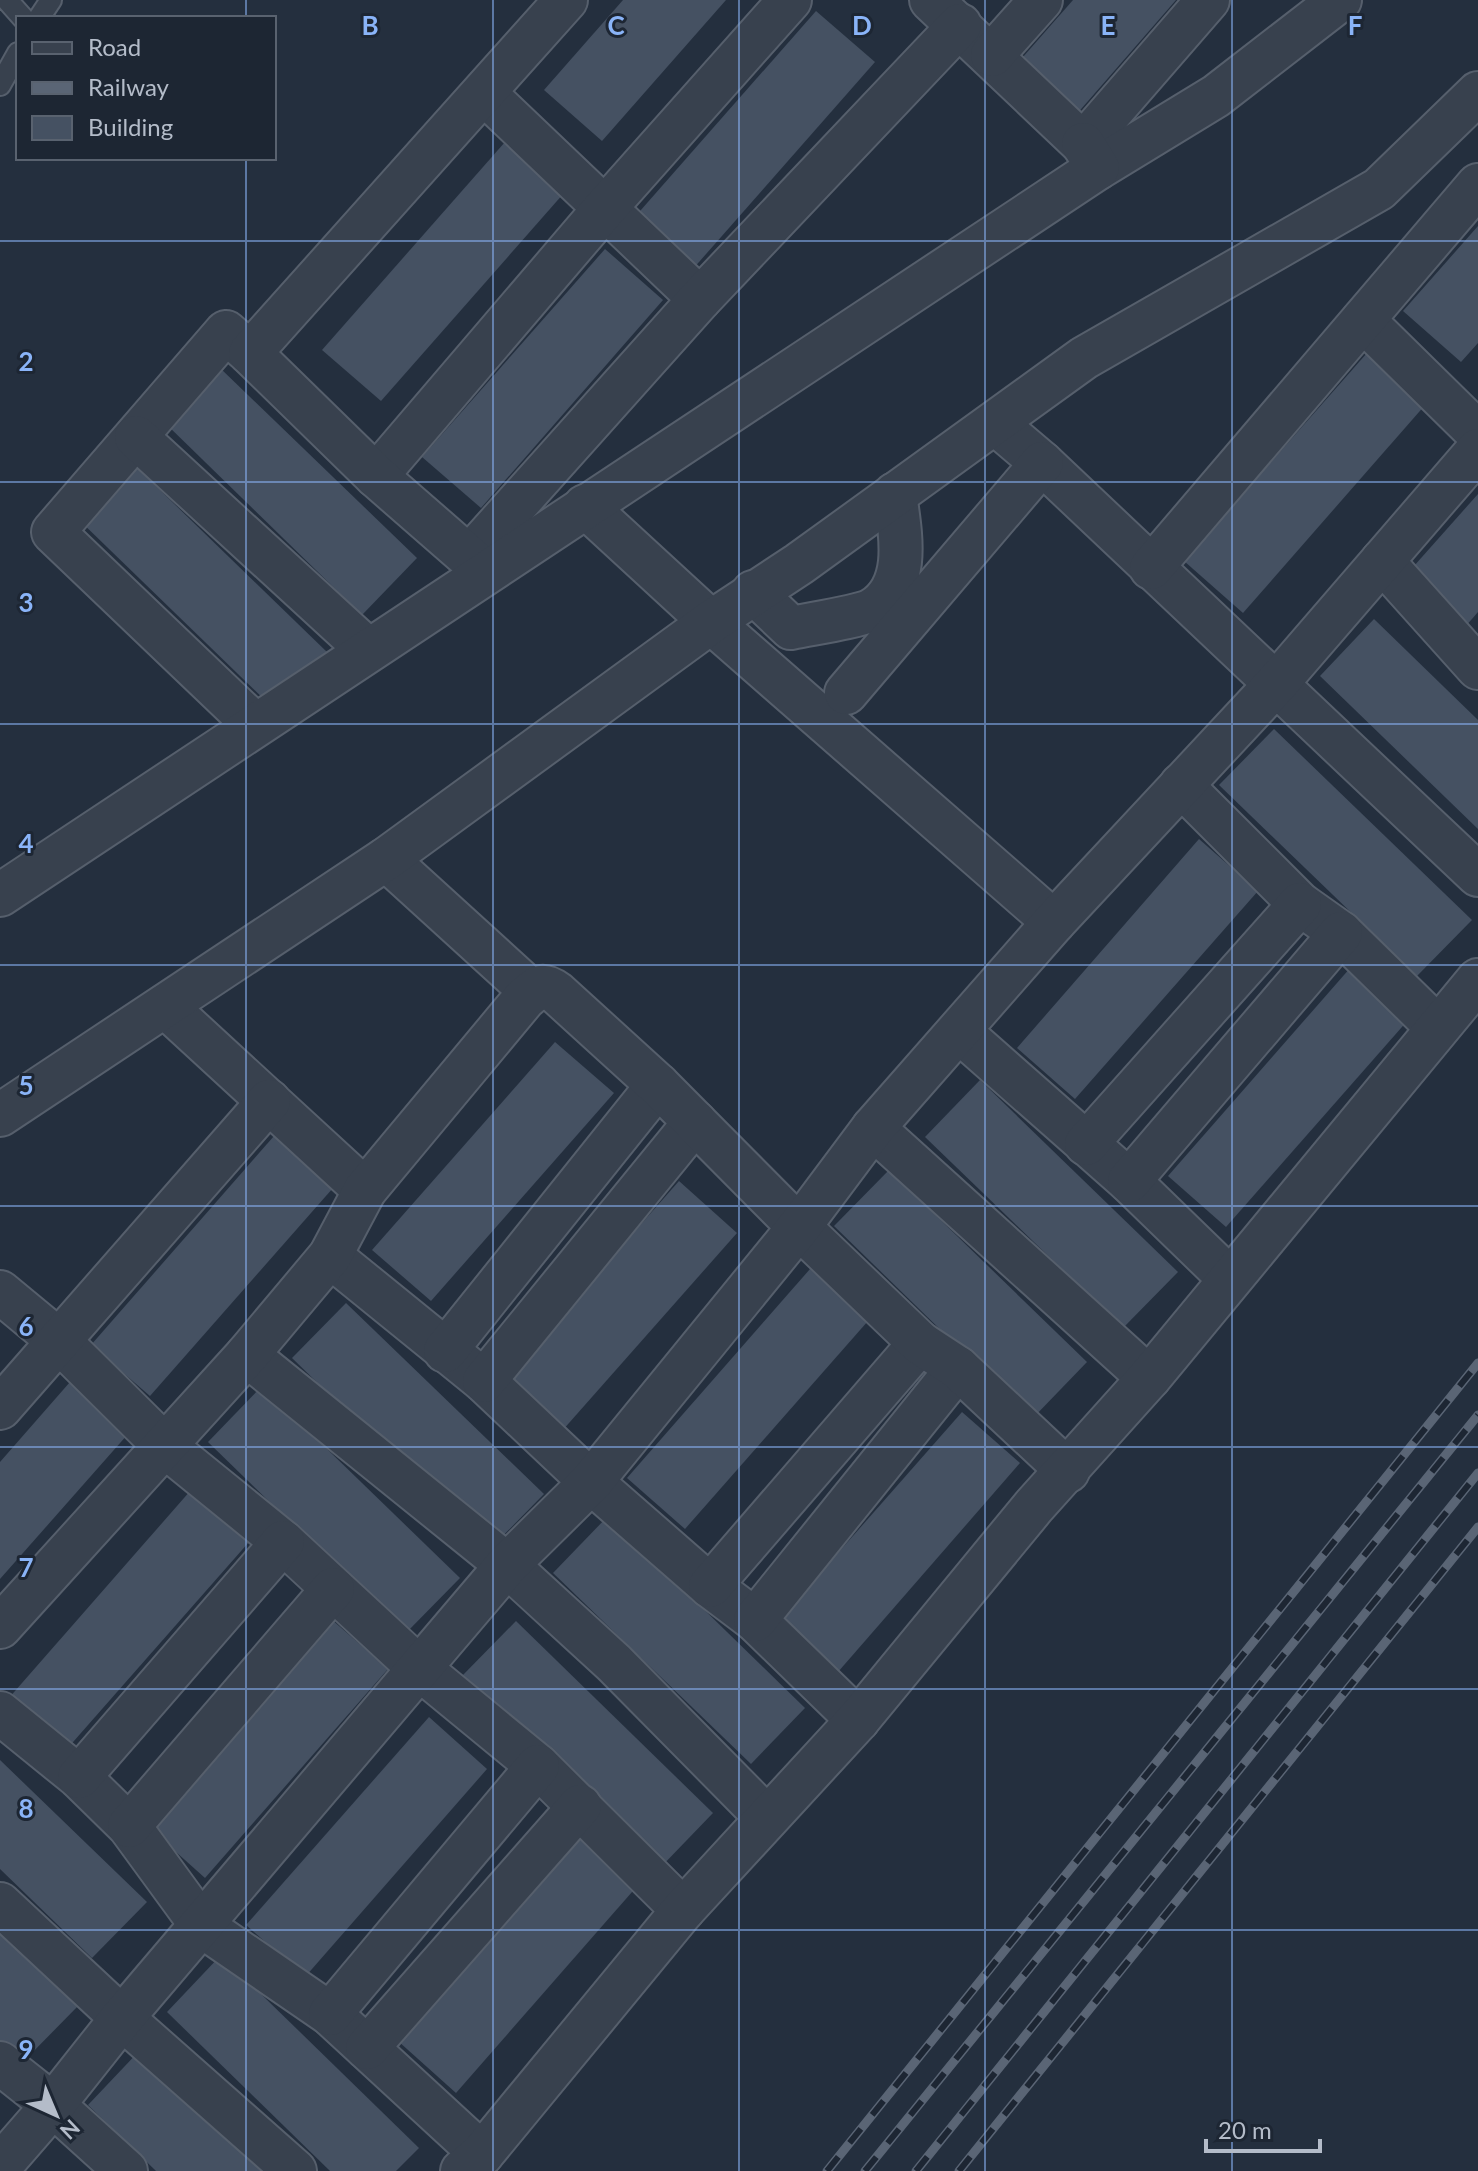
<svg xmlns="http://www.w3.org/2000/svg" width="1478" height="2171" font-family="Lato,sans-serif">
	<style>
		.building { fill: #455162 }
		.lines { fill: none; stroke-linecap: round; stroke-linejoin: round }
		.service-casing { stroke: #565f6c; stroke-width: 24 }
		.minor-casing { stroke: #565f6c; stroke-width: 46 }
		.service { stroke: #38414e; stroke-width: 20 }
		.minor { stroke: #38414e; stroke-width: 42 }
		.rail-casing { stroke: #5a6575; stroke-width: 9 }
		.rail { stroke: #1d2633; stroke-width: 6; stroke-dasharray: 18; stroke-linecap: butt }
		.grid { fill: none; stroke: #8ab4f8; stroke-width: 2; stroke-opacity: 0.55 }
		.grid-label { font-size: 26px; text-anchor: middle; font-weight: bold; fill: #8ab4f8; stroke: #1d2633; stroke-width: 6; stroke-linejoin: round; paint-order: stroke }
	</style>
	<rect width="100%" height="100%" fill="#242f3e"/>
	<g class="building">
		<path d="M623 0H726L602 141 544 90Z"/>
		<path d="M1073 0H1176L1075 116 1016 65Z"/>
		<path d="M816 11 875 62 692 270 633 219Z"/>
		<path d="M505 142 564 193 381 401 322 350Z"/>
		<path d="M1478 226V343L1461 362 1403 311Z"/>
		<path d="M605 249 663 300 481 508 422 457Z"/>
		<path d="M1367 353 1426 404 1243 613 1184 561Z"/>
		<path d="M219 367 417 558 362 615 164 422Z"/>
		<path d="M130 461 328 653 274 709 76 517Z"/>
		<path d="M1478 494V612L1465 627 1406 575Z"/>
		<path d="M1374 619 1478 720V829L1320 676Z"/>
		<path d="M1274 729 1472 920 1417 976 1219 785Z"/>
		<path d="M1199 839 1258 891 1075 1099 1017 1048Z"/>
		<path d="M1351 967 1409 1019 1226 1227 1168 1176Z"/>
		<path d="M555 1042 614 1093 431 1301 372 1250Z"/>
		<path d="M980 1080 1178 1272 1123 1328 925 1137Z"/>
		<path d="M274 1136 333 1188 150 1396 91 1345Z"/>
		<path d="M889 1170 1087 1362 1032 1419 834 1226Z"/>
		<path d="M679 1181 737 1233 554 1440 496 1389Z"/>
		<path d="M810 1269 868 1321 685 1529 627 1478Z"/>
		<path d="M346 1303 544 1494 489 1550 292 1358Z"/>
		<path d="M70 1382 128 1434 0 1579V1462Z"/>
		<path d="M262 1386 460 1578 405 1634 208 1442Z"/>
		<path d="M962 1412 1020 1463 838 1672 779 1620Z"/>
		<path d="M191 1490 249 1542 66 1750 8 1699Z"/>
		<path d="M608 1516 805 1708 751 1764 553 1573Z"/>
		<path d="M330 1618 388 1669 205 1878 147 1826Z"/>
		<path d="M516 1621 713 1813 659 1869 461 1677Z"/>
		<path d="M429 1717 487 1769 305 1977 246 1925Z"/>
		<path d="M0 1760 147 1902 92 1958 0 1869Z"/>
		<path d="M581 1833 639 1884 456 2093 398 2041Z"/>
		<path d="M0 1931 78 2006 23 2062 0 2040Z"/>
		<path d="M221 1955 419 2148 396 2171H330L167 2012Z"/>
		<path d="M142 2048 268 2171H156L88 2105Z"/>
	</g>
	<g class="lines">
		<g class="service-casing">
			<g id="service">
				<path d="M7 0 23 18"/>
				<path d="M39 18 51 0"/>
				<path d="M0 85 18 53"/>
			</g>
		</g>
		<g class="minor-casing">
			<g id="minor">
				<path d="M931 0 1083 144 1208 0"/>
				<path d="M992 55 1041 0"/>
				<path d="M485 94 700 299"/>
				<path d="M1098 168 1216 96 1340 0"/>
				<path d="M1363 320 1478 433"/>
				<path d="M250 353 226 332 53 532 255 725"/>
				<path d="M995 423 1042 463 1478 875"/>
				<path d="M136 437 368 650"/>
				<path d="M376 476 605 208 790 0"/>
				<path d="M585 506 711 622 1054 922"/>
				<path d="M470 556 700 299 960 25"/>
				<path d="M1382 561 1478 668"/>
				<path d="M1151 568 1478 185"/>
				<path d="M486 572 376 476 250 353 566 0"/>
				<path d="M753 592 791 628C809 624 858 617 872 610 912 587 900 531 895 494"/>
				<path d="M846 693 1042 463"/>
				<path d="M1181 785 1300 904 1341 933 1437 1027"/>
				<path d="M386 859 532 992"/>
				<path d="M0 895 1098 168 1083 144"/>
				<path d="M165 1006 365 1190"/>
				<path d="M960 1032 1129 1181 1229 1278"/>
				<path d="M0 1115 386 859 711 622 799 564 1084 358 1379 189 1478 93"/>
				<path d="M873 1128 1149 1378"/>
				<path d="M1086 1144 1300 904"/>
				<path d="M1129 1181 1341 933"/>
				<path d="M330 1256 484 1381 591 1482 710 1586 755 1620 858 1720"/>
				<path d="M0 1292 58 1340 166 1447 283 1542 420 1669 538 1766 683 1910"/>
				<path d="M445 1351 658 1085"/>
				<path d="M247 1355 507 1565 614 1663 767 1818"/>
				<path d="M484 1381 695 1122"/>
				<path d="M0 1408 269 1101"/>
				<path d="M710 1586 920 1343"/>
				<path d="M755 1620 958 1368"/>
				<path d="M0 1627 247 1355 330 1256 365 1190 524 999C537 988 541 981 557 993L658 1085 799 1227 920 1343 958 1368 1068 1471"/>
				<path d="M0 1713 79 1777 129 1826 202 1926 330 2014 482 2154"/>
				<path d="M79 1777 283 1542"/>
				<path d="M129 1826 333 1589"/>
				<path d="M0 1904 122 2018 295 2171"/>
				<path d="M330 2014 538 1766"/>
				<path d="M367 2048 580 1806"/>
				<path d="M0 2063 53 2105 126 2171"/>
				<path d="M0 2166 53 2105 122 2018 507 1565 591 1482 799 1227 873 1128 1054 922 1276 684 1478 450"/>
				<path d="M462 2171 482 2154 683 1910 858 1720 1034 1506 1149 1378 1478 980"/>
			</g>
		</g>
		<use href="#service" class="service"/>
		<use href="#minor" class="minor"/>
		<g class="rail-casing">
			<g id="rail">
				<path d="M827 2171 1478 1363"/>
				<path d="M865 2171 1478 1415"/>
				<path d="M916 2171 1478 1473"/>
				<path d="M959 2171 1478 1527"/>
			</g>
		</g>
		<use href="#rail" class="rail"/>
	</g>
	<path class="grid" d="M246 0V18M493 0V2171M739 0V2171M985 0V2171M1232 0V2171M246 158V2171M0 241H1478M0 482H1478M0 724H1478M0 965H1478M0 1206H1478M0 1447H1478M0 1689H1478M0 1930H1478"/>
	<g class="grid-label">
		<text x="370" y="35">B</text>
		<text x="616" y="35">C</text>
		<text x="862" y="35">D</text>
		<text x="1108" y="35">E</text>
		<text x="1355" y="35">F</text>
		<text x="26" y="371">2</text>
		<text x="26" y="612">3</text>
		<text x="26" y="853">4</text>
		<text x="26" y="1095">5</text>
		<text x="26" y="1336">6</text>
		<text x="26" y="1577">7</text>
		<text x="26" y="1818">8</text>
		<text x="26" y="2059">9</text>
	</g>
	<rect x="16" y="16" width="260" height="144" fill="#1d2633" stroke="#59626f" stroke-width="2"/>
	<rect x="32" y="42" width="40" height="12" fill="#38414e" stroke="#59626f" stroke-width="2"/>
	<text x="88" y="56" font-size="24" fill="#b4bcc9">Road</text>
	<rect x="32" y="82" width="40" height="12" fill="#5a6575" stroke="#59626f" stroke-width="2"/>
	<text x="88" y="96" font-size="24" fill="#b4bcc9">Railway</text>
	<rect x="32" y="116" width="40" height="24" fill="#455162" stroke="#59626f" stroke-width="2"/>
	<text x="88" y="136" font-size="24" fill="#b4bcc9">Building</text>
	<g transform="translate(56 2115) rotate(136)" stroke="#1d2633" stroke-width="6" paint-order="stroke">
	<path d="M0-6L14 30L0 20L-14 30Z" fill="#b4bcc9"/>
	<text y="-12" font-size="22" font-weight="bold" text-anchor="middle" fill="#b4bcc9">N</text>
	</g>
	<path d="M1206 2139v12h114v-12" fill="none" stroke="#b4bcc9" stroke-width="4"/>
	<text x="1218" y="2139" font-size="24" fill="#b4bcc9" stroke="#1d2633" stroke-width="6" paint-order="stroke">20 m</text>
</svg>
